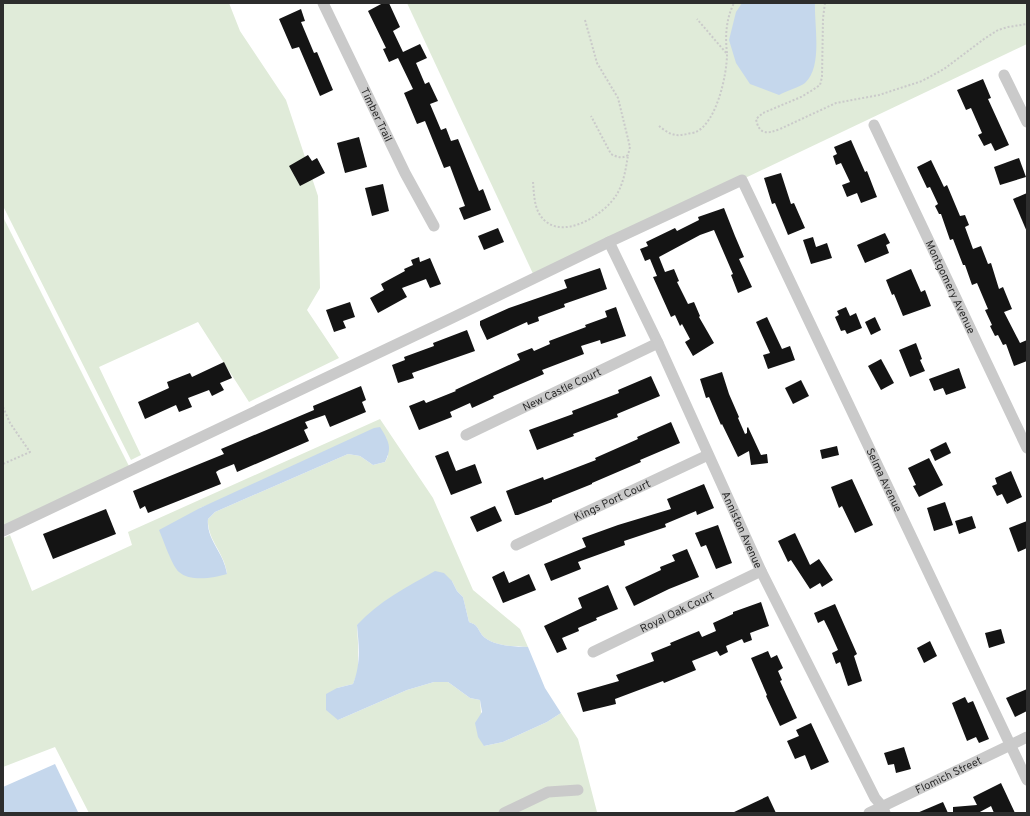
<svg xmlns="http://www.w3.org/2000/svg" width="1030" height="816" font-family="Overpass,sans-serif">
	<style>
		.green { fill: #e0ebd9; fill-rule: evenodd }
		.water { fill: #c5d7ec }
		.building { fill: #141414 }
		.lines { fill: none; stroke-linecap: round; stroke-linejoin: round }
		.path { stroke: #cacaca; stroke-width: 2; stroke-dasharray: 2 2; stroke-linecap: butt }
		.minor { stroke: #cacaca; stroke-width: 11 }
		.labels { text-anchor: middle; stroke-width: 4; stroke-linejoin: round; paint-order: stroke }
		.street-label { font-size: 11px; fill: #2d2d2d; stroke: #fff }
	</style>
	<rect width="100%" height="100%" fill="#fff"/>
	<g class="green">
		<path d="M3 3H229L240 31 286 100 318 196 320 288 307 310 339 358 249 402 198 322 99 367 141 455 131 460 3 206Z"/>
		<path d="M407 3H1027V44L535 278Z"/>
		<path d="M3 217 131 470 3 532Z"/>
		<path d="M380 419 433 498 473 590 520 629 528 647C514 647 492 646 482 635 477 628 478 625 469 622L463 597 457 591 452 581 357 625 358 643V671L353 684 337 688 338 720 407 690 434 682H448L470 698 480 700 484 746 503 742 547 722 561 713 578 739 597 812 89 813 55 747 3 767V538L10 535 32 591 132 545 128 532ZM386 437 388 456 385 462 373 465 360 456 348 454 215 512 208 519C207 540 225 553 227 574L179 572 200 508Z"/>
	</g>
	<g class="water">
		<path d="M742 3H815C814 24 823 67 805 83 800 87 786 91 779 95L750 84 736 63 729 40 736 12Z"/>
		<path d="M380 427C388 440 393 447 385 462L373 465 360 456 348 454 215 512 208 519C206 540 224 552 227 574 214 578 190 582 179 572 172 566 163 539 159 530L200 508 374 428Z"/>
		<path d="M435 571 444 573 452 581 457 591 463 597 469 622C478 625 477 628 482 635 492 646 514 647 528 647L545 688 561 713 547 722 503 742 484 746 478 737 475 723 482 712 480 700 470 698 448 682H434L407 690 338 720 326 710V694L337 688 353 684C361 664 359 646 357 625 379 601 407 587 435 571Z"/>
		<path d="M55 764 78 812 3 813V787Z"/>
	</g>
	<g class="building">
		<path d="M383 3H389L400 27 393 31 403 52 420 44 427 58 416 63 425 84 429 82 438 101 430 104 441 130 446 128 451 141 458 139 479 191 483 189 491 210 464 220 459 208 465 206 450 166 444 168 425 121 417 124 404 93 413 89 398 58 389 62 383 49 386 48 368 11Z"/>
		<path d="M301 9 305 21 301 22 314 53 317 52 333 90 320 96 299 47 292 49 279 19Z"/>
		<path d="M983 79 991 98 988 99 1009 145 995 151 991 143 984 146 978 135 982 133 971 108 966 110 957 90Z"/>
		<path d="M359 137 367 167 345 173 337 143Z"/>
		<path d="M851 140 865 172 867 171 877 197 861 203 857 193 847 197 842 185 850 182 841 163 836 165 833 156 837 154 834 147Z"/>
		<path d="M308 155 312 161 317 158 325 173 300 186 289 166Z"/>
		<path d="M1019 158 1026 177 1000 185 994 167Z"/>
		<path d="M931 160 944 187 947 185 960 216 965 215 969 225 965 227 973 249 981 246 988 264 991 263 999 289 1003 287 1012 309 1004 312 1020 343 1027 340V361L1014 366 1006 344 1003 345 998 335 995 336 990 326 992 325 985 310 988 309 977 283 972 285 965 265H963L953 239 950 240 941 214H939L935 206 938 204 930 187 927 188 917 167Z"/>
		<path d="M781 173 791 204 794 203 805 228 788 235 775 203 772 204 764 178Z"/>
		<path d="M383 184 389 211 372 216 365 188Z"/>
		<path d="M1027 193V232L1013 199Z"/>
		<path d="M724 208 735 236 744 257 739 259 752 287 738 293 731 275 733 274 714 230 700 235 659 257 665 272 674 269 679 281 677 282 688 304 694 302 700 316 699 317 714 343 693 356 685 342 690 339 682 324 680 326 675 315 671 317 653 277 657 276 650 259 645 261 640 249 648 246 646 242 675 228 677 231 699 220 698 217Z"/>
		<path d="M498 228 504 242 484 250 478 236Z"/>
		<path d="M885 233 890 243 886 245 889 253 865 263 857 245Z"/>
		<path d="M813 237 816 247 827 243 832 258 811 264 803 240Z"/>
		<path d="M419 257 420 262 430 258 441 284 430 288 426 279 402 288 407 297 378 313 370 298 384 290 381 284 405 271 404 269 413 265 411 260Z"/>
		<path d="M600 268 607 289 564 304 565 307 538 317 539 321 528 325 527 322 487 340 480 325V321L509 308 567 288 564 280Z"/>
		<path d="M911 269 921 292 925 290 931 306 903 316 894 294 892 295 886 280Z"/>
		<path d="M350 302 355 317 343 321 346 328 334 332 326 310Z"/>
		<path d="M616 307 626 336 601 344 600 340 581 346 584 354 542 370 544 374 493 396 494 398 472 408 470 403 450 412 452 417 419 430 409 406 424 400 426 403 456 391 455 390 520 360 517 354 532 348 534 351 550 344 549 341 586 327 585 325 607 317 605 311Z"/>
		<path d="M846 307 850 316 856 313 862 328 847 334 845 330 841 331 835 317 839 315 837 311Z"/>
		<path d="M767 317 782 349 790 346 795 360 768 369 763 355 770 353 756 322Z"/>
		<path d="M875 317 881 330 871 335 865 322Z"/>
		<path d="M467 330 475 351 412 373 414 378 398 383 392 365 405 360 404 357 434 346 433 343Z"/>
		<path d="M916 343 922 359 920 360 925 371 910 377 899 350Z"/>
		<path d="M881 359 894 383 881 390 868 366Z"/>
		<path d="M224 362 232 378 220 383 224 390 212 396 209 390 188 398 192 407 179 412 176 405 145 419 138 402 169 388 167 382 190 373 192 377Z"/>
		<path d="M959 368 966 388 946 395 943 388 934 391 929 379Z"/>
		<path d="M722 372 729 394 739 417 738 418 745 434 747 433V428L748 427 761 455 767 454 768 463 751 465 749 451 738 457 722 424 721 425 709 397 706 398 700 379Z"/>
		<path d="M651 376 660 396 617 414 618 417 573 434 574 436 537 450 529 430 573 414 572 411 619 393 618 390Z"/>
		<path d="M801 380 809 396 793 404 785 388Z"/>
		<path d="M361 386 366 400 362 402 366 412 330 427 325 415 305 422 308 428 304 430 309 441 237 472 234 464 219 470 216 472 221 484 148 513 145 506 140 509 133 491 224 454 221 449 314 410 313 406Z"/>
		<path d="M671 422 680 443 640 460 641 462 592 483V484L552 500V502L518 515H515L506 491 543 477 544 480 596 460 595 458 638 439 637 437Z"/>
		<path d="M946 442 951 453 935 461 930 450Z"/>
		<path d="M837 446 839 455 822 459 820 450Z"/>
		<path d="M448 451 456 471 475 464 482 483 451 495 435 456Z"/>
		<path d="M929 458 943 485 919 497 913 486 916 485 908 468Z"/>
		<path d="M1011 471 1022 497 1007 504 1002 494 997 496 992 486 997 484 995 478Z"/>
		<path d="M852 479 873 525 855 533 842 506 839 508 831 487Z"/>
		<path d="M704 484 714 508 697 515 696 511 665 524 666 527 624 541 625 545 578 562 581 569 551 581 544 564 586 547 582 538 618 525 671 509 667 499Z"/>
		<path d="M945 502 953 525 934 531 927 508Z"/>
		<path d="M495 506 502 521 477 532 470 517Z"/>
		<path d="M106 509 116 534 53 559 43 534Z"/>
		<path d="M972 516 976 528 959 534 955 521Z"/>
		<path d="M1027 521V548L1018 552 1009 528Z"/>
		<path d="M718 525 732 563 716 569 706 545 701 547 695 533Z"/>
		<path d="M795 533 810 565 819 559 833 580 822 587 820 583 810 589 791 560 788 562 778 541Z"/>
		<path d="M687 549 699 577 669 589 634 606 625 587 661 570 660 567 675 561 672 555Z"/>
		<path d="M504 571 509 583 529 574 536 590 503 603 492 577Z"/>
		<path d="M608 585 618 609 596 618 597 620 578 628 579 631 562 638 567 649 557 653 544 626 582 608 578 598Z"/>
		<path d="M761 602 769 626 750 633 752 640 744 643 742 639 726 646 728 652 720 656 717 651 692 661 696 670 664 683 663 681 615 699 616 704 583 712 577 693 619 681 616 675 654 661 651 653 671 645 670 643 699 631 702 637 716 631 713 623 733 614V612Z"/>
		<path d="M835 604 857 654 854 656 862 681 848 686 840 662 836 664 832 653 838 650 830 632 824 620 818 623 814 613Z"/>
		<path d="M1001 629 1005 643 989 648 985 633Z"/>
		<path d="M930 641 937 656 924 663 917 648Z"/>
		<path d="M768 651 771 658 777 655 783 668 778 671 782 680 780 681 797 718 780 726 766 696 767 695 751 658Z"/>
		<path d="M1027 689V711L1015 717 1006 698Z"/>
		<path d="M965 697 968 703 973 701 989 739 979 743 976 737 967 741 952 703Z"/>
		<path d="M811 723 829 762 811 770 805 755 795 759 787 741 799 736 796 730Z"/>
		<path d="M904 747 911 769 896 773 894 764 888 765 884 753Z"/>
		<path d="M1001 783 1015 813H994L991 806 978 813H953V807L977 805 973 797Z"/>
		<path d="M768 796 776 813H732Z"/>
		<path d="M943 802 948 813H917Z"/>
	</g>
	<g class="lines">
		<g class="path">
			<path d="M825 3 823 18 822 77 820 85 811 91 801 97 763 113 756 119C759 135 767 134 780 129L836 103 879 95 922 81 944 69 984 39 998 30 1008 27 1027 24"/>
			<path d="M585 20 597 63 618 98 630 147 628 155C622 159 617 157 611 154L591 116"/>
			<path d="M727 53C725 36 726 19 734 3"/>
			<path d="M659 126C663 129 668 133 672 134 677 136 682 135 687 134 690 133 694 133 696 132 717 122 727 74 727 54L697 19"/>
			<path d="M533 182C534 193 534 206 540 215 559 244 605 215 617 194 624 182 626 168 628 155"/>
			<path d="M3 363V407L10 423 30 452 3 464"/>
		</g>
		<g class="minor">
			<path id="s1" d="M323 3 405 173 434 226"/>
			<path d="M1004 75 1027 122"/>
			<path id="s2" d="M874 125 1027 448"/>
			<path id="s3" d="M609 242 658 343 761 571 875 798 882 806 885 813"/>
			<path id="s4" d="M466 435 658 343"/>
			<path id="s5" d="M3 531 452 318 609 242 742 180 1027 780"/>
			<path id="s6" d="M516 545 708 455"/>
			<path id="s7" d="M593 652 761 571"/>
			<path d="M504 813 548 792 578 790"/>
			<path id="s8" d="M869 813 1027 737"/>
		</g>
	</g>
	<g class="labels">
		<g class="street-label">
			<text dy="4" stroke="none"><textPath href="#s1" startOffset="124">Timber Trail</textPath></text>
			<text dy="4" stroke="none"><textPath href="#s2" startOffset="179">Montgomery Avenue</textPath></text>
			<text dy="4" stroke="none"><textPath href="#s4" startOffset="106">New Castle Court</textPath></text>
			<text dy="4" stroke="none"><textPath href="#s5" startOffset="1150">Selma Avenue</textPath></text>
			<text dy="4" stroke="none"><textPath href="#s6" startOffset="106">Kings Port Court</textPath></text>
			<text dy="4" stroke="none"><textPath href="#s3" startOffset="317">Anniston Avenue</textPath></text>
			<text dy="4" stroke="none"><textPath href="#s7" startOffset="93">Royal Oak Court</textPath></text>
			<text dy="4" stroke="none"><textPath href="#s8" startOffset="88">Flomich Street</textPath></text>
		</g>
	</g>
	<rect width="1030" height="816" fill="none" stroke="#2d2d2d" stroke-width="8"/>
</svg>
